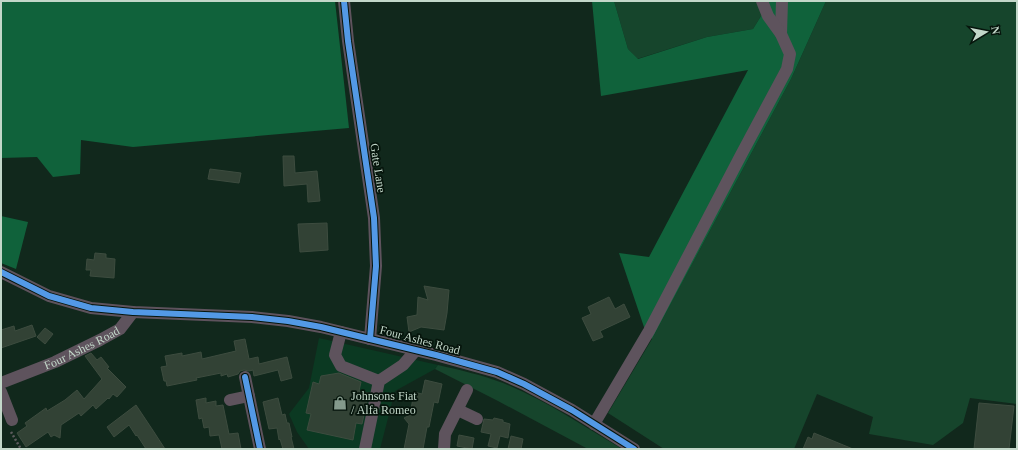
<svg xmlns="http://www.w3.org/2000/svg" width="1018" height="450" font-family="'Times New Roman',serif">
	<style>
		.built { fill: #0b3922 }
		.green { fill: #16452c }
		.forest { fill: #10623b }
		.building { fill: #324235; stroke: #3d4c3f }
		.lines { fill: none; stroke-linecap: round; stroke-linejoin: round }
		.path { stroke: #5d5b5e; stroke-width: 2.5; stroke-dasharray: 2 2; stroke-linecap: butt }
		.minor { stroke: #5e535d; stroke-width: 12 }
		.cycleway-casing { stroke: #06150c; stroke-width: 8 }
		.cycleway { stroke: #5399e6; stroke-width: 6 }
		.labels { text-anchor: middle; stroke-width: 3.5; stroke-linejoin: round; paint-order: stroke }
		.street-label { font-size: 12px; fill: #c2d7c9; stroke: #06150c }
		.poi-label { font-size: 12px; fill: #c2d7c9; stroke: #06150c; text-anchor: start }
	</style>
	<rect width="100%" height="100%" fill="#11281c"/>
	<path class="built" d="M319 338 438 365 435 369 395 391 380 449H309L297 432 289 414 309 388Z"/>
	<g class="green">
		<path d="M614 1H768L769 3 753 29 707 37 637 59 628 49Z"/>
		<path d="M826 1H1017V404L970 398 963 423 933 445 869 434 873 417 817 394 794 449H664L608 413 652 339 791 79Z"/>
		<path d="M438 365C460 370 482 375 503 383 545 400 583 426 622 449H588L498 401 435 369Z"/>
	</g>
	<g class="forest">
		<path d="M1 1H335L349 128 133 147 81 140 80 174 53 177 37 157 1 158Z"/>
		<path d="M592 1H614L628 49 638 59 707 37 753 29 769 3V1H826L791 79 652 339 644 327 619 253 649 257 748 70 601 96Z"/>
		<path d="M1 216 28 222 16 269 1 263Z"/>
	</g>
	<g class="building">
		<path d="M283 156H294L295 173 317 171 320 201 308 202 307 184 284 186Z"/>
		<path d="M210 169 241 173 239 183 208 179Z"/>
		<path d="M327 223 328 250 300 252 298 224Z"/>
		<path d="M95 253 106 254V258L115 259 114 278 90 276 91 270H86L87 259 94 260Z"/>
		<path d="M424 286 449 290 447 313 444 330 421 327 409 332 407 317 417 315 418 297 428 300Z"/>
		<path d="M609 297 615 309 624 304 630 317 600 331 603 337 593 341 582 318 591 314 588 307Z"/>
		<path d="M32 325 36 336 1 348V330L14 326 15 331Z"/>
		<path d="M45 328 53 334 45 344 37 337Z"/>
		<path d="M245 339 249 359 258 357 259 364 287 357 292 378 281 381 278 370 254 376 253 370 249 371 244 370 240 371 238 374 228 377 227 374 221 376V373L196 378 197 380 167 386 166 381H164L161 367 167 366 165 356 182 353V356L201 352 202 359 236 351 234 341Z"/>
		<path d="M91 353 97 360 101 357 109 367 107 368 126 387 117 397 113 394 109 399 108 398 96 409 93 405 81 416 79 413 61 425 60 438 54 435 51 437 48 432 26 447 17 433 27 426 25 423 46 408 47 411 65 400 77 390 84 399 102 379 85 356Z"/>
		<path d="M339 373 361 382 359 391 369 393 362 424 356 423 353 440 307 430 311 414 306 413 313 382 319 384 321 376Z"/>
		<path d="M425 380 442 384 438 403 434 402 429 427H427L423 449H404L409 424 404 418 410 415 414 392 422 394Z"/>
		<path d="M206 398V403L216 401V406L223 405 229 434 238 433 241 449H222L219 435 210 436 209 427 204 428 202 418 199 419 196 400Z"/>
		<path d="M278 398 282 415 285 414 287 423H289L292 437H291L294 449H283L280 439 279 440 277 428 269 429 263 402Z"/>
		<path d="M979 403 1014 406 1009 449H974Z"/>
		<path d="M136 405 154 432 165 449H146L137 435 136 436 129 425 114 437 107 427Z"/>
		<path d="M494 418 503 420V422L510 424 508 438 500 436 497 448 488 446 491 434 481 432 484 419 493 420Z"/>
		<path d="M814 433 853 449H803L808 437 812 439Z"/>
		<path d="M459 435 474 438 472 449 457 446Z"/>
		<path d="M511 436 523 439 521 449H508Z"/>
	</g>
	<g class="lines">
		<path class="path" d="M11 432 21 449"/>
		<g class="minor">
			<path d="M344 1 348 41 374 218 376 266 370 339"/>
			<path d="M781 34 782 1"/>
			<path d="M1 272 49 296 91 308 133 312 252 317 288 321 321 327 370 339 436 355 497 372 524 384 572 410 634 449"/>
			<path d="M341 332 335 355 341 366 379 381"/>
			<path d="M245 377 260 449"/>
			<path id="s1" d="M1 383 55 362 100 340 120 329 133 312"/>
			<path d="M1 392 12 420"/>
			<path d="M230 400 249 396"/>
			<path d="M458 410 477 419"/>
			<path d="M594 424 649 331 741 155 787 69 790 54 781 34 768 16 762 1"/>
			<path d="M365 449 379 381 403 365 416 350"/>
			<path d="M444 449 445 434 467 390"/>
		</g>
		<g class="cycleway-casing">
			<g id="cycleway">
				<path d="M344 1 348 41 374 218 376 266 370 339"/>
				<path d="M1 272 49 296 91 308 133 312 252 317 288 321 321 327 370 339 436 355 497 372 524 384 572 410 634 449"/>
				<path d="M245 377 260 449"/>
			</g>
		</g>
		<use href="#cycleway" class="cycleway"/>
	</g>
	<defs>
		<g id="shop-bare" transform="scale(1.08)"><path d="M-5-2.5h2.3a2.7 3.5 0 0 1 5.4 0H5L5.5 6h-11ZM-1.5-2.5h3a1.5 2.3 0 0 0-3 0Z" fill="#849a8c" stroke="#06150c" stroke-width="2.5" paint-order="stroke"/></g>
	</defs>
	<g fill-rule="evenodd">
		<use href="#shop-bare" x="340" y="403"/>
	</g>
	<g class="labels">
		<g class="street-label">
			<text transform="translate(378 168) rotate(81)" y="4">Gate Lane</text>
			<text transform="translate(420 340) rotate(15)" y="4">Four Ashes Road</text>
			<text dy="4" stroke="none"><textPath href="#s1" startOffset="88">Four Ashes Road</textPath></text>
		</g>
		<g class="poi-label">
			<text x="351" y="400">Johnsons Fiat<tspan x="351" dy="14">/ Alfa Romeo</tspan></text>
		</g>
	</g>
	<rect width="1018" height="450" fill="none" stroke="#c2d7c9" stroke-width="4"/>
	<g transform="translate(986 32) rotate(80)" stroke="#06150c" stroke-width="3" paint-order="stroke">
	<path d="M0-3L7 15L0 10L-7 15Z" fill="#c2d7c9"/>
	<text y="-6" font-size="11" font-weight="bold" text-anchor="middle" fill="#c2d7c9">N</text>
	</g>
</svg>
